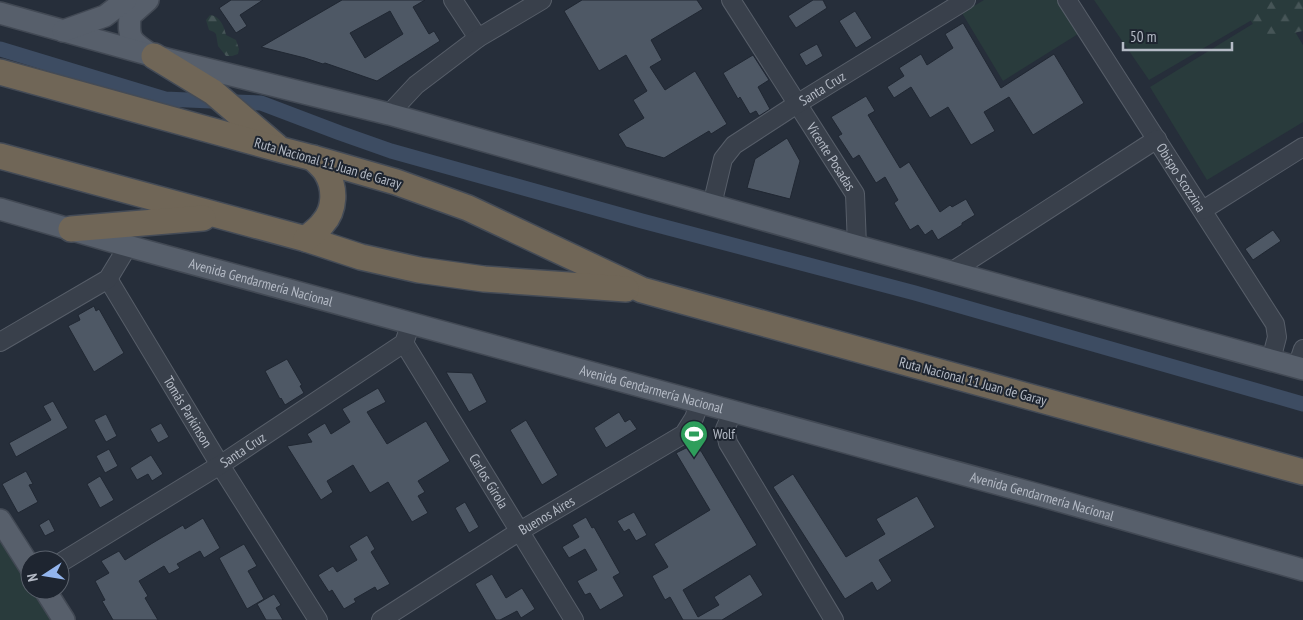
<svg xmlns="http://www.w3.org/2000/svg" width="1303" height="620" font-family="'PT Sans Narrow',sans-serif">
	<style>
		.green { fill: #293b3c }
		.forest { fill: url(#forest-firs) }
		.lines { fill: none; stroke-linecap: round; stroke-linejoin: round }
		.canal { stroke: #3d4c62; stroke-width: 15 }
		.building { fill: #4e5865; stroke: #202732; fill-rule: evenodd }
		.minor-casing { stroke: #575e69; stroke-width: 20 }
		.major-casing { stroke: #424954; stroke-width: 24 }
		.highway-casing { stroke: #444b56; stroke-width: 28 }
		.minor { stroke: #39404b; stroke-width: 18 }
		.major { stroke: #575f6b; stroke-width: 21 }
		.highway { stroke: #706657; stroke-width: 25 }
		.labels { text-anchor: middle; stroke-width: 4; stroke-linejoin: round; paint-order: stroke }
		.street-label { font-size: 14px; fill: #b5bbc6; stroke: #1e2530 }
		.poi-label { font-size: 14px; fill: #b5bbc6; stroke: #1e2530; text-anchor: start }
	</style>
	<defs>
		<pattern id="forest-firs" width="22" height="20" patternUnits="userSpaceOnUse" patternTransform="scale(1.25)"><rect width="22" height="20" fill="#293b3c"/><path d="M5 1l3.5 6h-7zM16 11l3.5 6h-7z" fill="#465557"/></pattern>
	</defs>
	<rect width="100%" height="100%" fill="#262e3a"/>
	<g class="green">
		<path d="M984 0H1057L1078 34 1003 81 962 13Z"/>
		<path d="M1094 0H1286L1149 80Z"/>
		<path d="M1280 7 1303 45V122L1207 180 1150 87Z"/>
		<path d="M0 533 30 583V590H34L53 620H0Z"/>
	</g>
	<g class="forest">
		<path d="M1273 0H1303V31C1296 32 1289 35 1282 36 1269 37 1253 30 1249 16Z"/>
		<path d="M210 15C220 16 224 26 226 35L236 40 239 49 238 54 232 56H226L218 46 216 34 214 32 209 30 206 20Z"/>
	</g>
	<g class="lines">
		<g class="canal">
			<path d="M0 49 165 99 211 101"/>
			<path d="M235 102 261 103 340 133 391 151 642 221 915 293 1303 404"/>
		</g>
	</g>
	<g class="building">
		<path d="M231 0H263L240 15 247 26 236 33 219 8Z"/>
		<path d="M342 0H425L413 7 429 34 434 31 440 41 377 81 325 63 323 64 305 58 261 47ZM390 11 403 34 365 58 350 33Z"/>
		<path d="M582 0H697L703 9 651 40 662 60 650 67 665 90 695 71 727 124 711 134 709 131 664 158 626 147 618 134 644 118 633 100 647 91 626 55 599 71 564 11Z"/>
		<path d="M813 0H823L827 8 796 28 788 16Z"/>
		<path d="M855 11 872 38 856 48 839 21Z"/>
		<path d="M963 23 1001 88 1054 54 1084 103 1033 135 1009 97 984 112 995 131 971 145 948 107 930 118 911 87 894 98 887 87 904 76 899 68 921 54 927 65 953 48 945 34Z"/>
		<path d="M817 44 823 56 806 66 799 54Z"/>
		<path d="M753 55 769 80 758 87 770 109 759 116 756 111 750 114 740 97 738 99 723 73Z"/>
		<path d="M866 96 875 111 868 115 900 168 909 162 940 212 950 205 952 207 966 199 975 215 962 223V225L938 240 932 230 925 235 918 225 910 230 894 203 898 200 885 177 876 183 859 155 853 159 838 136 842 134 831 117Z"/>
		<path d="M787 138 800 161 790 199 747 188 755 159Z"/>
		<path d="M1273 230 1281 241 1253 260 1245 249Z"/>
		<path d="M94 306 96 311 99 309 124 353 94 372 68 326 80 320 78 315Z"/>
		<path d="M287 359 302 385 300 386 304 393 285 405 281 398 280 399 265 371Z"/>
		<path d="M446 372 472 373 487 402 469 412Z"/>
		<path d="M378 388 386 402 367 412 387 444 426 421 450 461 418 481 425 492 418 496 428 513 412 522 388 482 370 493 353 465 327 481 333 492 321 500 287 446 312 442 307 434 325 423 331 434 350 422 342 409Z"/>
		<path d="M53 401 68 428 16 457 9 443 51 420 43 406Z"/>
		<path d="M619 412 625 422 630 419 637 429 606 448 594 428Z"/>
		<path d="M106 414 117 436 106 442 94 420Z"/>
		<path d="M526 420 558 475 542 485 510 430Z"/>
		<path d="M161 423 169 437 158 443 150 429Z"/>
		<path d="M688 447 701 451 757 545 683 590 698 617 719 605 714 597 750 574 763 595 722 620H683L670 597 665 600 652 576 668 567 654 544 710 510 676 453Z"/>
		<path d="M109 449 118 466 105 473 96 456Z"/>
		<path d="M151 455 163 474 152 481 148 474 137 480 130 468Z"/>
		<path d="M26 471 33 484 29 485 38 502 18 513 2 484Z"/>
		<path d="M793 474 846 557 885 534 876 519 917 496 935 527 879 560 892 581 877 591 872 582 845 599 773 487Z"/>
		<path d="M100 476 114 500 100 508 87 484Z"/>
		<path d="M465 502 479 527 469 533 455 508Z"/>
		<path d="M634 512 647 535 636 541 629 529 624 532 617 521Z"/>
		<path d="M586 517 592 528 594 527 620 573 613 577 624 596 600 610 590 593 585 595 577 581 597 570 585 549 569 558 562 547 579 537 572 525Z"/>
		<path d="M203 518 220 548 204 558 200 551 177 564 180 568 169 574 164 566 139 581 148 596 145 598 158 620H113L102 601 105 600 95 581 109 573 101 561 119 551 125 560 151 544 183 525 185 529Z"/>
		<path d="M49 519 55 531 45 536 39 525Z"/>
		<path d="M367 535 375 549 371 552 390 584 377 591 375 587 354 599 356 602 344 609 332 590 329 592 318 575 333 566 337 572 357 560 349 546Z"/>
		<path d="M244 544 257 566 248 571 264 599 247 609 219 558Z"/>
		<path d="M492 574 506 598 522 588 535 609 521 618 517 611 500 620H496L475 584Z"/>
		<path d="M274 594 281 605 276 608 283 620H266L257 604Z"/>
	</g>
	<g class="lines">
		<g class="minor-casing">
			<g id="minor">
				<path d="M453 0 478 38"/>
				<path id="s1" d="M731 0 855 194 857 246"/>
				<path id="s2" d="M1067 0 1275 324 1277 337 1271 360"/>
				<path d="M389 114 416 85 478 38 542 0"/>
				<path id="s3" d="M712 205 723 159 734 145 797 104 966 0"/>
				<path d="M1203 210 1303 147"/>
				<path d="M951 272 1157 139"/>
				<path id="s4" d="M108 279 220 465 318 620"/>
				<path d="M0 342 108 279 128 246"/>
				<path id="s5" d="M404 343 574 620"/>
				<path d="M1297 367 1303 349"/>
				<path d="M733 411 725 429 728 443 834 620"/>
				<path id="s6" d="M60 563 220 465 404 343 411 323"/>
				<path id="s7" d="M381 620 520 531 684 434 694 418 700 402"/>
			</g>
		</g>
		<g class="major-casing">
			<g id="major">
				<path d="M148 0 130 16C128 39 131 41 149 53"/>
				<path d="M0 13 154 56 389 114 857 246 1303 369"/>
				<path d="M63 31 105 16 126 0"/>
				<path id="s8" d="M0 209 128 246 1039 495 1303 570"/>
				<path d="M0 520 30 567"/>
				<path d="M45 590 64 620"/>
			</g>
		</g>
		<g class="highway-casing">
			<g id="highway">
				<path d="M154 56 213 92 276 146"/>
				<path d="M0 72 282 150 313 158 396 182 468 208 642 290 1303 472"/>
				<path d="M0 156 306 239 361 257 419 270 484 279 626 289"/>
				<path d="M71 229 203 218"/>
				<path d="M306 239C311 234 319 229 323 223 335 210 336 188 326 172 323 167 317 162 313 158"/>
			</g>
		</g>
		<use href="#minor" class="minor"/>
		<use href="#major" class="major"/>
		<use href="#highway" class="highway"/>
	</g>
	<defs>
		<g id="stadium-pin" transform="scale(1.4375)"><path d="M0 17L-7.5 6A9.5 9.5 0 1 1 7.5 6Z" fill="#2e9e5b" stroke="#1e2530"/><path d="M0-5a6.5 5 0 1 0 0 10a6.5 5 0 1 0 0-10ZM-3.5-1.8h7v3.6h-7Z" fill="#fff"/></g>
	</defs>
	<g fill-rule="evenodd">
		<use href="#stadium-pin" x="694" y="434"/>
	</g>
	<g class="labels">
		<g class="street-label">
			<text dy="5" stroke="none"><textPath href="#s3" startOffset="170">Santa Cruz</textPath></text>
			<text dy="5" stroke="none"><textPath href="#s1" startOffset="186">Vicente Posadas</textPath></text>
			<text transform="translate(328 163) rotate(16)" y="5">Ruta Nacional 11 Juan de Garay</text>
			<text dy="5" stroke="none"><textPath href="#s2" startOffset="211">Obispo Scozzina</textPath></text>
			<text dy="5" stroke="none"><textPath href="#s8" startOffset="271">Avenida Gendarmería Nacional</textPath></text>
			<text transform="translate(973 381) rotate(15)" y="5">Ruta Nacional 11 Juan de Garay</text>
			<text dy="5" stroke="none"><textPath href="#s8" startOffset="676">Avenida Gendarmería Nacional</textPath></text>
			<text dy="5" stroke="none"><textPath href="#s4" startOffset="155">Tomás Parkinson</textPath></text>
			<text dy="5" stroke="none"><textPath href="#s6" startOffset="215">Santa Cruz</textPath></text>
			<text dy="5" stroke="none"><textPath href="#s5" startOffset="162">Carlos Girola</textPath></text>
			<text dy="5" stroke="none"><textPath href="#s8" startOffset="1081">Avenida Gendarmería Nacional</textPath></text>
			<text dy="5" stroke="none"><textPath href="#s7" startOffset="196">Buenos Aires</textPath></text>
		</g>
		<g class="poi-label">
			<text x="713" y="439">Wolf</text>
		</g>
	</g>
	<g transform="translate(45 575) rotate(258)"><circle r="24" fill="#1e2530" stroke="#5a616c"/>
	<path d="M0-4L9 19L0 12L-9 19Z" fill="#93b5ed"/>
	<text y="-8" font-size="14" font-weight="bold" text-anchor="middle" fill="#b5bbc6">N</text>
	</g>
	<path d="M1123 42v8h109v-8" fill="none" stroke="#b5bbc6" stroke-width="2.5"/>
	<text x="1130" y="42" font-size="15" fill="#b5bbc6" stroke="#1e2530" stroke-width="4" paint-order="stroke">50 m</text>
</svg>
